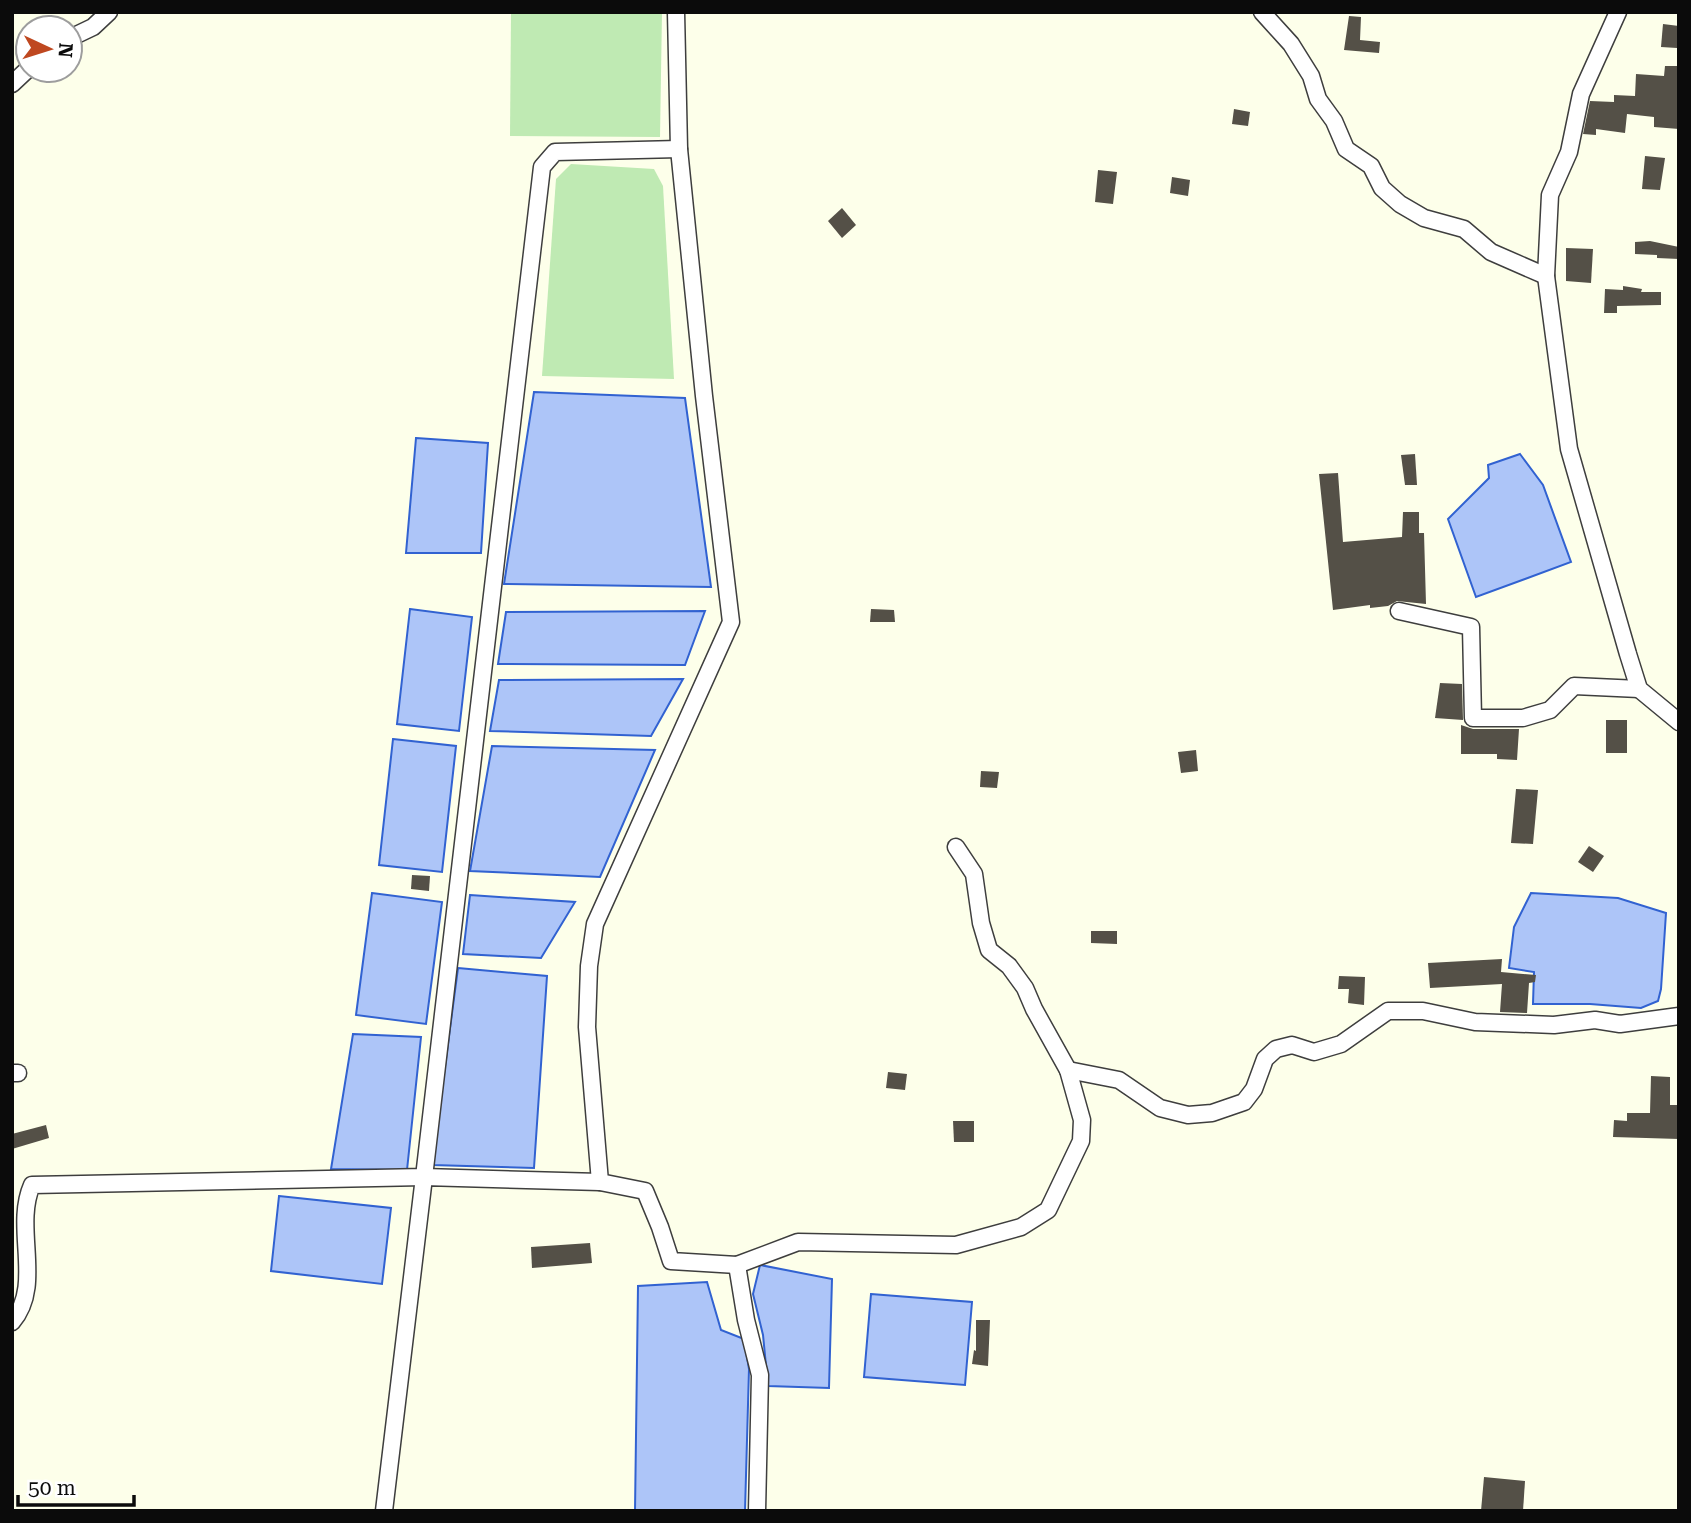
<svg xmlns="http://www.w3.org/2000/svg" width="1691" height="1523" font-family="'Roboto Serif',serif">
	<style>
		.green { fill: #bfeab3 }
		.water { fill: #adc5f8; stroke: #3162d1; stroke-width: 2 }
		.building { fill: #545047 }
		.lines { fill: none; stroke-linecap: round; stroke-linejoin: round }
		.minor-casing { stroke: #3e3e3e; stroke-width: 19 }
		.minor { stroke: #fff; stroke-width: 16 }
	</style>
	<rect width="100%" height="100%" fill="#fdffea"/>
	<g class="green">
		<path d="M511 12H662L660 137 510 136Z"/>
		<path d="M571 164 654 169 663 186 674 379 542 376 556 179Z"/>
	</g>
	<g class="water">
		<path d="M534 392 685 398 711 587 504 584Z"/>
		<path d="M416 438 488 443 481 553H406Z"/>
		<path d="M1520 454 1543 485 1571 562 1476 597 1448 519 1489 478 1488 465Z"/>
		<path d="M410 609 472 617 459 731 397 724Z"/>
		<path d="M705 611 685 665 498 664 506 612Z"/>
		<path d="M683 679 651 736 490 731 499 680Z"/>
		<path d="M393 739 456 746 442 872 379 865Z"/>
		<path d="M492 746 655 750 600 877 470 871Z"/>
		<path d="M372 893 442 902 426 1024 356 1015Z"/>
		<path d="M1531 893 1618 898 1666 913 1661 989 1658 1001 1641 1008 1590 1004H1533L1534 972 1509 968 1514 927Z"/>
		<path d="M470 895 575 902 541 958 463 954Z"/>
		<path d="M458 968 547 976 534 1168 432 1165Z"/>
		<path d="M353 1034 421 1037 407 1170 331 1169Z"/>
		<path d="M279 1196 391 1208 382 1284 271 1271Z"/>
		<path d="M760 1265 832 1279 829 1388 768 1386 763 1335 753 1294Z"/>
		<path d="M707 1282 721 1330 744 1339 749 1369 745 1511H635L638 1286Z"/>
		<path d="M871 1294 972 1302 965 1385 864 1377Z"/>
	</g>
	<g class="building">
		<path d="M1349 16 1361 17 1360 40 1380 42 1379 53 1344 50Z"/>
		<path d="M1663 24 1679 26 1677 48 1661 47Z"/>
		<path d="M1665 66H1679V129L1654 127V117L1627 114 1625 133 1596 129V135L1583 134 1590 101 1614 102V95L1635 96 1636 74 1664 76Z"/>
		<path d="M1234 109 1250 112 1248 126 1232 124Z"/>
		<path d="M1645 156 1665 158 1660 190 1642 189Z"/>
		<path d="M1098 170 1117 172 1113 204 1095 202Z"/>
		<path d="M1172 177 1190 180 1188 196 1170 193Z"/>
		<path d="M842 208 856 225 842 238 828 221Z"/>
		<path d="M1650 241 1679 247V259L1657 258V255L1635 254V242Z"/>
		<path d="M1566 248 1593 249 1591 283 1566 281Z"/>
		<path d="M1623 286 1642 289 1641 292H1661V305L1617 306V313H1604L1605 289 1623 290Z"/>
		<path d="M1415 454 1417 485H1405L1401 455Z"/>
		<path d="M1338 473 1343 542 1402 537 1403 512H1419V533H1424L1426 604 1397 601 1388 606 1370 608V605L1333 610 1319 474Z"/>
		<path d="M871 609 894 610 895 622H870Z"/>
		<path d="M1440 683 1462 684 1463 720 1435 718Z"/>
		<rect x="1606" y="720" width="21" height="33"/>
		<path d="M1461 725 1473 729H1519L1517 760 1497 759V754H1461Z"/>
		<path d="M1196 750 1198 771 1181 773 1178 752Z"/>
		<path d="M981 771 999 772 997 788 980 787Z"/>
		<path d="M1516 789 1538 790 1533 844 1511 843Z"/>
		<path d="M1589 846 1604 856 1593 872 1578 862Z"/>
		<path d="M412 875 430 876 429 891 411 889Z"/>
		<path d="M1091 931H1117V944L1091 943Z"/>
		<path d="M1502 959 1501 972 1536 975 1535 982 1529 983 1527 1013 1500 1012 1502 984 1430 988 1428 963Z"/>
		<path d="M1339 976 1365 977 1364 1005 1348 1003 1349 989H1338Z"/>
		<path d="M888 1072 907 1074 905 1090 886 1088Z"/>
		<path d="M1651 1076 1670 1077V1105H1679V1139L1613 1137 1614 1120 1627 1121V1113H1650Z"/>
		<path d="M953 1121H974V1142H954Z"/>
		<path d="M46 1125 49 1138 12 1149V1134Z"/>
		<path d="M590 1243 592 1263 532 1268 531 1247Z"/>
		<path d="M976 1320H990L988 1366 972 1364 974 1350 976 1351Z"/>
		<path d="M1484 1477 1525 1481 1523 1511H1481Z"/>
	</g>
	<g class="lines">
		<g class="minor-casing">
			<g id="minor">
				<path d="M676 12 679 149 704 396 731 622 595 924 589 966 587 1027 600 1182 645 1191 660 1227 671 1261 737 1265"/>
				<path d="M1262 12 1291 44 1311 76 1318 99 1334 121 1346 149 1371 166 1382 188 1400 204 1424 218 1464 229 1491 252 1546 276"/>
				<path d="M1618 12 1581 94 1569 152 1550 195 1546 276 1569 449 1628 654 1639 689 1679 722"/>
				<path d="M70 38 93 27 109 12"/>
				<path d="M12 84 28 69"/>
				<path d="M1399 611 1471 627 1473 718H1523L1550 710 1574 686 1639 689"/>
				<path d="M956 847 974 874 981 923 989 950 1009 966 1025 988 1034 1009 1068 1070"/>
				<path d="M12 1073H18"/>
				<path d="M12 1322C44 1285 13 1228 32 1185L424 1177 542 167 555 152 679 149"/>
				<path d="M384 1511 424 1177 600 1182"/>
				<path d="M757 1511 760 1375 746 1320 737 1265 798 1242 956 1245 1021 1227 1048 1210 1081 1141 1082 1120 1068 1070 1119 1080 1160 1108 1188 1115 1212 1113 1244 1102 1254 1089 1265 1059 1276 1049 1292 1045 1314 1052 1341 1044 1388 1011H1423L1475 1022 1554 1025 1595 1020 1620 1024 1679 1016"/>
			</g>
		</g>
		<use href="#minor" class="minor"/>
	</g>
	<rect width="1691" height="1523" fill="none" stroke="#0b0b0b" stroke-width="28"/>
	<g transform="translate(49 49) rotate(94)"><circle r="33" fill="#ffffff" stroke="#9d9d9d" stroke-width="2"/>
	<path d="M0-5L12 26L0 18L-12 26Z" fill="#bf4820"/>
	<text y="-10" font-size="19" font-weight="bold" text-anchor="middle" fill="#0b0b0b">N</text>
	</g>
	<path d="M18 1495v10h116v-10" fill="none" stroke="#0b0b0b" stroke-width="3.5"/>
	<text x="28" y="1495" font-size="21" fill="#0b0b0b" stroke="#ffffff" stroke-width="5" paint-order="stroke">50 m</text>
</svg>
